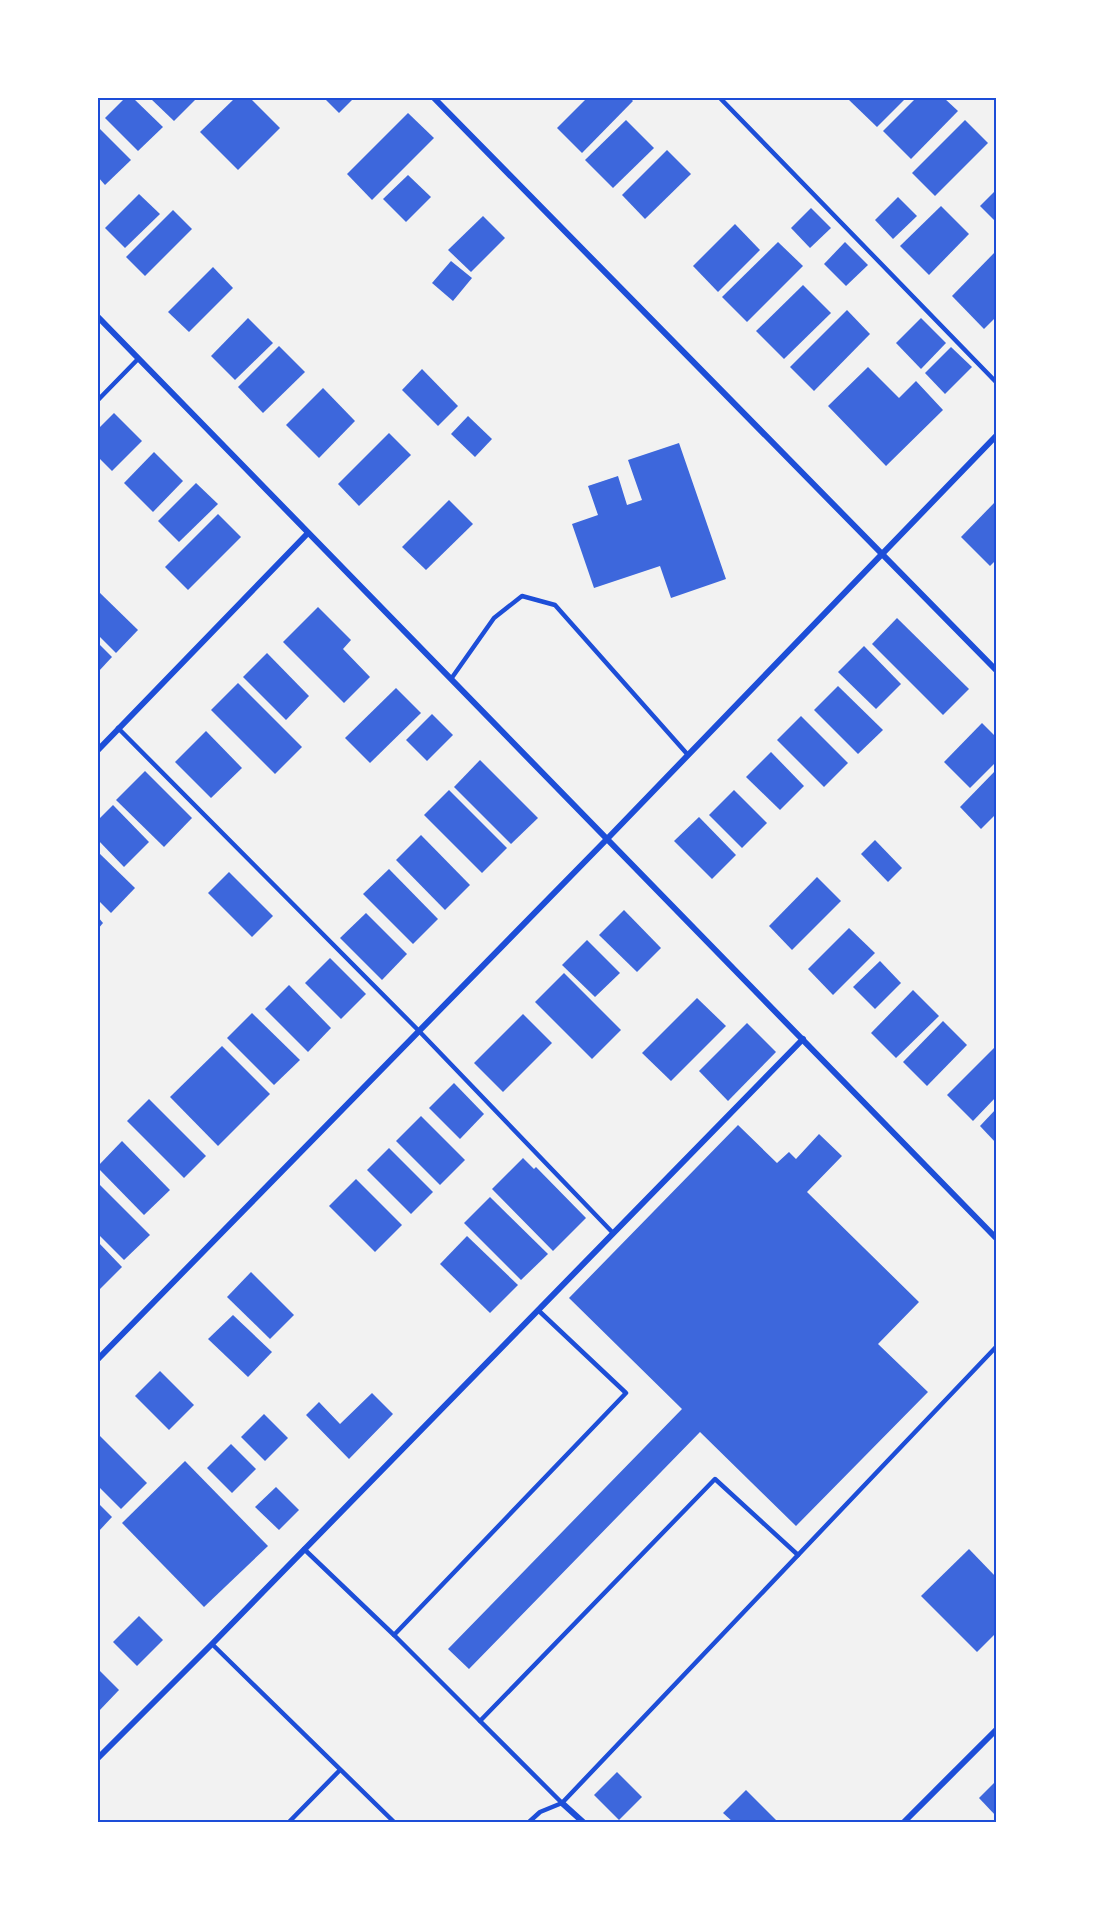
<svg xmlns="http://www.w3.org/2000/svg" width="1094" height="1920" font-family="Arial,sans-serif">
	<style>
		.building { fill: #3d67dc }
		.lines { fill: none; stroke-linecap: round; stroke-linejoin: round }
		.service { stroke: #1d4ed8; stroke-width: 4.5 }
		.minor { stroke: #1d4ed8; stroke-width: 6 }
		.neatline { fill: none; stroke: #1d4ed8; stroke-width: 2 }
	</style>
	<rect width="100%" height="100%" fill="#f2f2f2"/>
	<g class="building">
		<path d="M125 98H133L163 127 138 151 105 118Z"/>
		<path d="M150 98H197L174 121Z"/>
		<path d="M235 98H250L280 128 238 170 200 132Z"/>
		<path d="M324 98H354L339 113Z"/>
		<path d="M587 98H630L633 101 582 153 557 128Z"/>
		<path d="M852 98H906L877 127 849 100Z"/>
		<path d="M916 98H944L958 111 911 159 883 131Z"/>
		<path d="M408 113 434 138 372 200 347 174Z"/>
		<path d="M626 120 654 148 613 188 585 160Z"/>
		<path d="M965 120 988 143 935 196 912 173Z"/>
		<path d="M98 127 131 160 105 185 98 177Z"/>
		<path d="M667 150 691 174 645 219 622 195Z"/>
		<path d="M408 175 431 197 406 222 383 199Z"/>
		<path d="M996 190V222L980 206Z"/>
		<path d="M139 194 160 214 125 248 105 228Z"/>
		<path d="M898 197 917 216 893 239 875 220Z"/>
		<path d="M941 206 969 234 929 275 900 246Z"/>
		<path d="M811 208 831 228 810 248 791 228Z"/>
		<path d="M173 210 192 229 145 276 126 257Z"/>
		<path d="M483 216 505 238 471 272 448 250Z"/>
		<path d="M735 224 760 250 718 292 693 266Z"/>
		<path d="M778 242 803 266 747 322 722 297Z"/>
		<path d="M845 242 868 265 846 286 824 264Z"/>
		<path d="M996 251V317L984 329 952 296Z"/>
		<path d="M451 261 472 278 453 301 432 283Z"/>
		<path d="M213 267 233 288 189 332 168 312Z"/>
		<path d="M803 285 831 313 784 359 756 331Z"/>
		<path d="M847 310 870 334 814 391 790 367Z"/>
		<path d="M248 318 273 343 235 380 211 356Z"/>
		<path d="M921 318 946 343 921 369 896 343Z"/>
		<path d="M279 346 305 372 263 413 238 387Z"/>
		<path d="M951 347 972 367 945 394 925 373Z"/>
		<path d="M868 367 899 398 916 381 943 410 886 466 828 406Z"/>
		<path d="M422 369 458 406 438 426 402 390Z"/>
		<path d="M323 388 355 421 319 458 286 425Z"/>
		<path d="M114 413 142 441 112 471 98 457V429Z"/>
		<path d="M468 416 492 439 475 457 451 434Z"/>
		<path d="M389 433 411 455 359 506 338 484Z"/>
		<path d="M679 443 726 579 671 598 660 566 594 588 572 524 598 515 588 486 618 476 627 505 642 500 628 460Z"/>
		<path d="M154 452 183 481 153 512 124 483Z"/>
		<path d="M196 483 218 504 179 542 158 521Z"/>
		<path d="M449 500 473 524 426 570 402 547Z"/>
		<path d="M996 501V560L990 566 961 537Z"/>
		<path d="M218 514 241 537 188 590 165 567Z"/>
		<path d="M98 591 138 630 116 653 98 635Z"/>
		<path d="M318 607 351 640 343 649 370 677 344 703 283 642Z"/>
		<path d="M897 618 969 689 943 715 872 644Z"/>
		<path d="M98 643 112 657 98 672Z"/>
		<path d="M864 646 901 684 876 709 838 672Z"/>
		<path d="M267 653 309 696 286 720 243 677Z"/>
		<path d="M238 683 302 747 275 774 211 710Z"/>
		<path d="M838 686 883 730 858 754 814 710Z"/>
		<path d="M396 688 421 713 370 763 345 738Z"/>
		<path d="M432 714 453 735 427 761 406 740Z"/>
		<path d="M801 716 848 763 824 787 777 740Z"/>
		<path d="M982 723 996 737V762L970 788 944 762Z"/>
		<path d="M206 731 242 768 211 798 175 762Z"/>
		<path d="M771 752 804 786 780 810 746 777Z"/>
		<path d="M480 760 538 818 511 844 454 787Z"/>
		<path d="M996 770V814L981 829 960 807Z"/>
		<path d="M145 771 192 818 164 847 116 800Z"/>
		<path d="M449 790 507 848 482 873 424 815Z"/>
		<path d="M734 790 767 823 742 848 709 815Z"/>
		<path d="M113 805 149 842 124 867 98 840V820Z"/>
		<path d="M699 817 736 855 712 879 674 841Z"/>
		<path d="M421 835 470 885 445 910 396 860Z"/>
		<path d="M875 840 902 868 888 882 861 854Z"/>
		<path d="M98 852 135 888 111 913 98 900Z"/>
		<path d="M389 869 438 919 413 944 363 894Z"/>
		<path d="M229 872 273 916 252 937 208 893Z"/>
		<path d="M817 877 841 901 792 950 769 926Z"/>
		<path d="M624 910 661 948 637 972 599 935Z"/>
		<path d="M366 913 407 954 382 980 340 938Z"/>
		<path d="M98 917 103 923 98 929Z"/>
		<path d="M849 928 875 953 833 995 808 969Z"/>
		<path d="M587 940 620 973 595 997 562 965Z"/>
		<path d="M330 958 366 994 341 1019 305 983Z"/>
		<path d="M880 961 901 983 875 1009 853 987Z"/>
		<path d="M564 973 621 1030 592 1059 535 1002Z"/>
		<path d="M289 985 331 1028 308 1052 265 1009Z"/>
		<path d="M913 990 939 1016 896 1058 871 1033Z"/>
		<path d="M697 998 726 1026 671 1081 642 1053Z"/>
		<path d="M252 1013 300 1060 274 1085 227 1038Z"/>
		<path d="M523 1014 552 1043 503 1092 474 1063Z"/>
		<path d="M943 1021 967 1045 927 1086 903 1062Z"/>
		<path d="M747 1023 776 1052 728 1101 699 1071Z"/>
		<path d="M222 1046 270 1094 218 1146 170 1097Z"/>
		<path d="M996 1046V1097L973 1121 947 1095Z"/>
		<path d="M454 1083 484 1114 460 1139 429 1108Z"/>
		<path d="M149 1099 206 1156 184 1178 127 1121Z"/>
		<path d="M996 1109V1143L980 1126Z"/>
		<path d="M421 1116 465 1160 440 1185 396 1141Z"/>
		<path d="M738 1125 777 1163 789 1152 796 1159 819 1134 842 1156 807 1192 919 1302 878 1344 928 1392 796 1526 700 1432 469 1669 448 1649 682 1409 569 1298Z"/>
		<path d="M122 1141 170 1190 144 1215 98 1168V1166Z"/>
		<path d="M389 1148 433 1192 411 1214 367 1170Z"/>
		<path d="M523 1158 534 1169 536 1167 586 1218 553 1251 492 1189Z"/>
		<path d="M356 1179 402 1225 375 1252 329 1206Z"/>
		<path d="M100 1185 150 1235 124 1260 98 1234V1187Z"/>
		<path d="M490 1197 548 1254 521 1280 464 1223Z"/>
		<path d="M467 1236 518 1285 490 1313 440 1264Z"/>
		<path d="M98 1242 122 1267 99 1290 98 1288Z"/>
		<path d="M251 1272 294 1315 270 1339 227 1297Z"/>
		<path d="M233 1315 272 1352 248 1377 208 1339Z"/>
		<path d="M160 1371 194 1405 169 1430 135 1396Z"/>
		<path d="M372 1393 393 1414 349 1459 306 1415 319 1402 340 1424Z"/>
		<path d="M264 1414 288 1438 265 1461 241 1437Z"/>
		<path d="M99 1435 147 1483 121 1509 98 1486Z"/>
		<path d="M231 1444 256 1469 232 1493 207 1468Z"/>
		<path d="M185 1461 268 1546 204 1607 122 1523Z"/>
		<path d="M276 1487 299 1510 279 1530 255 1507Z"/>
		<path d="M98 1503 112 1517 98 1532Z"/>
		<path d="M969 1549 996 1577V1633L977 1652 921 1596Z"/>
		<path d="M139 1616 163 1640 137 1666 113 1642Z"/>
		<path d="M98 1669 119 1690 98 1712Z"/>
		<path d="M617 1772 642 1797 619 1820 594 1795Z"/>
		<path d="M996 1781V1816L979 1798Z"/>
		<path d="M746 1790 778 1822H733L723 1813Z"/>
	</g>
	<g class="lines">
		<g class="service">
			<path d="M720 98 996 382"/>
			<path d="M98 400 138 359"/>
			<path d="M451 679 494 618 522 596 555 605 688 755"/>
			<path d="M118 728 419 1031 613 1233"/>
			<path d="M304 1549 394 1635 626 1393 538 1310"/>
			<path d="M394 1635 480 1721"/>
			<path d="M212 1644 394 1822"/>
			<path d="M562 1803 480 1721 715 1479 798 1555"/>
			<path d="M289 1822 340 1770"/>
			<path d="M529 1822 540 1812 562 1803 996 1347"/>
		</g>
		<g class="minor">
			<path d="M434 98 996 670"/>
			<path d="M98 317 996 1238"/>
			<path d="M98 750 307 534"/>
			<path d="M98 1359 608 838 996 436"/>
			<path d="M98 1758 212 1644 803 1039"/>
			<path d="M562 1803 583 1822"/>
			<path d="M904 1822 996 1730"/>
		</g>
	</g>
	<rect width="1094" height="1920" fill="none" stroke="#ffffff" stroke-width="198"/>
	<rect x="99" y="99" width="896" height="1722" class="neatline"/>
</svg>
